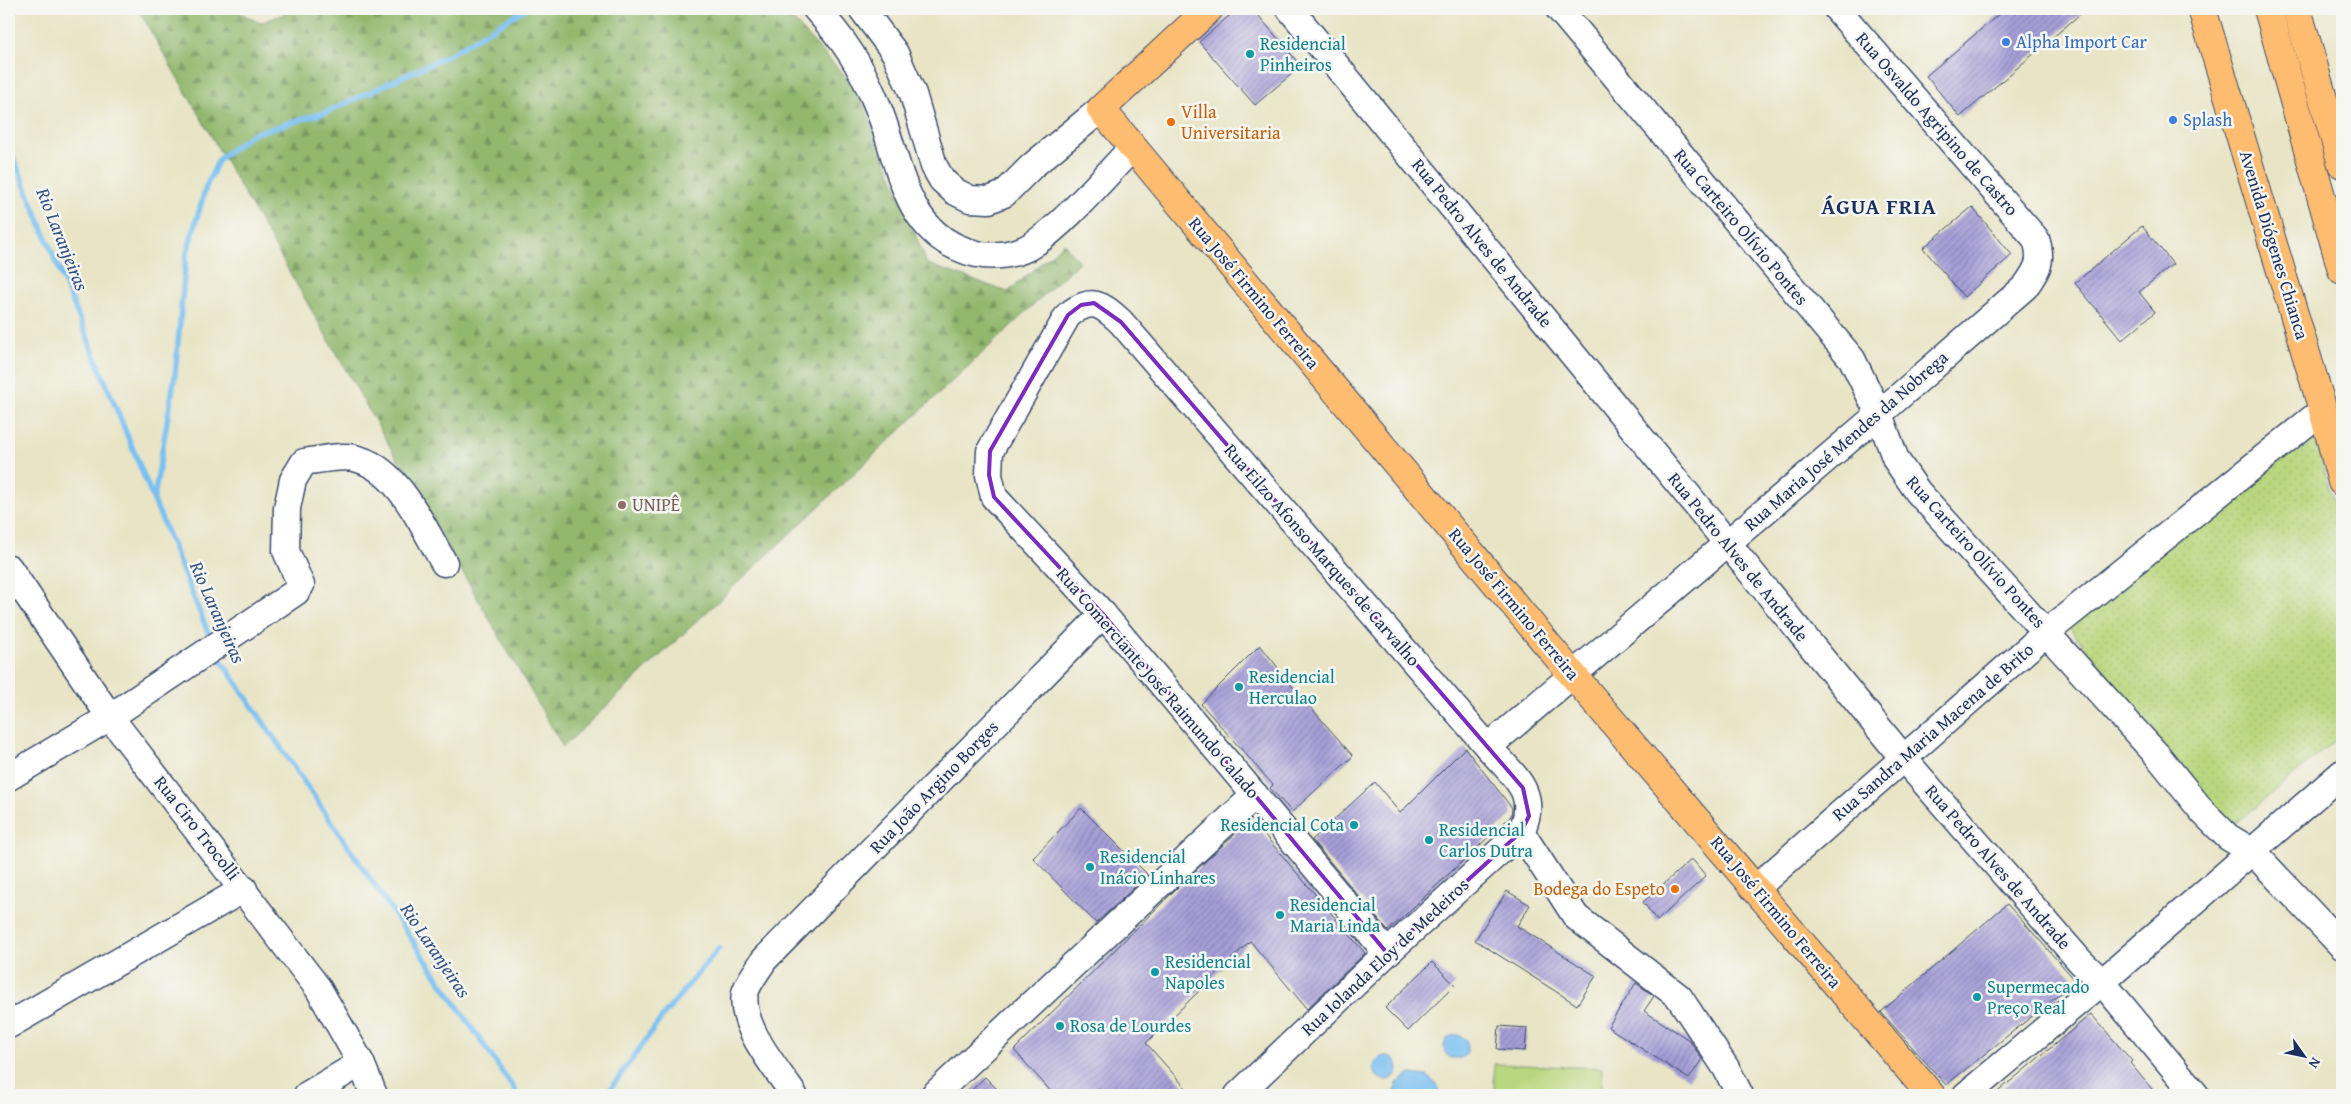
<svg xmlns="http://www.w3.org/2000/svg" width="2351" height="1104" font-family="'Gentium Book Plus',serif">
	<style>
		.grass { fill: url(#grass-dots); stroke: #6a836e }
		.forest { fill: url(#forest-firs); stroke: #567466 }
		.garden { fill: #b9d77e; stroke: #6a836e }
		.water { fill: #79c0f1; stroke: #4a78a8 }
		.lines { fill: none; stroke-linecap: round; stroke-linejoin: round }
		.stream { stroke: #79c0f1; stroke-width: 5.5 }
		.building { fill: url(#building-hatch) }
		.minor-casing { stroke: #3a4a6d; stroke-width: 29 }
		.major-casing { stroke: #3a4a6d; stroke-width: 30 }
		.highway-casing { stroke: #3a4a6d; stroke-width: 30 }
		.minor { stroke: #fff; stroke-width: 26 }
		.major { stroke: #febc70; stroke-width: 28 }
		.highway { stroke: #febc70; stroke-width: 28 }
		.marked { fill: none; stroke: #7b2cbf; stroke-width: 4; stroke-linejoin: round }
		.shop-dot { fill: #3f7fe0; stroke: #f6f6f2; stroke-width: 2 }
		.culture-dot { fill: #0f9aa8; stroke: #f6f6f2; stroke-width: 2 }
		.food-dot { fill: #e8710a; stroke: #f6f6f2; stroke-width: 2 }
		.education-dot { fill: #8d6e63; stroke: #f6f6f2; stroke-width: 2 }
		.labels { text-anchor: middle; stroke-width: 5; stroke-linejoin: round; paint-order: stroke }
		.shop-label { font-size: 18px; fill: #366cbe; stroke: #f6f6f2; text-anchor: start }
		.culture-label { font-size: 18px; fill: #0d838f; stroke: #f6f6f2; text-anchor: start }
		.food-label { font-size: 18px; fill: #c56008; stroke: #f6f6f2; text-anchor: start }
		.street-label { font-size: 18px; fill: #1b2f5e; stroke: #f6f6f2 }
		.education-label { font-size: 18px; fill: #785e54; stroke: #f6f6f2; text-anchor: start }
		.water-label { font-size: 19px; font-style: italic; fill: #325383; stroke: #f6f6f2 }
		.district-label { font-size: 22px; font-weight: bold; letter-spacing: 1px; fill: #1b2f5e; stroke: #f6f6f2 }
	</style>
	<defs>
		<pattern id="grass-dots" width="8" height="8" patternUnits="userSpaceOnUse" patternTransform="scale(1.25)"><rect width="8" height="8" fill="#b9d77e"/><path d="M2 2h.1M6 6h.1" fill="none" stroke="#9eb96f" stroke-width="1.8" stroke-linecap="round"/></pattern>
		<pattern id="forest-firs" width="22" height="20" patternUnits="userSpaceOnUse" patternTransform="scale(1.25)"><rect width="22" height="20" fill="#92b86d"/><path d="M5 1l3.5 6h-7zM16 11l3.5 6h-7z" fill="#76965d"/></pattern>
		<pattern id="building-hatch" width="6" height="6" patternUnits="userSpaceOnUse" patternTransform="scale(1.25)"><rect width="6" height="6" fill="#a79fd8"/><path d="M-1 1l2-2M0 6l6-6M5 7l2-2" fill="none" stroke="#8782b2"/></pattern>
	</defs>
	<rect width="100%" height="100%" fill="#f6f6f2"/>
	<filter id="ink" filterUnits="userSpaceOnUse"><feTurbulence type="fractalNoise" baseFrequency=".02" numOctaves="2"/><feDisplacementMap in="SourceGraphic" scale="10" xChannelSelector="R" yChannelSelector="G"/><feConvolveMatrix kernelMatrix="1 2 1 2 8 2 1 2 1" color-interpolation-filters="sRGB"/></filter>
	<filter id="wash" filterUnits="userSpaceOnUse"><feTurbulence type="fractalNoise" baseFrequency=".0096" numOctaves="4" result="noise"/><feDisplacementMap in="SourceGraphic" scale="20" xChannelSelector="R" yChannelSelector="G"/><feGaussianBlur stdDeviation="1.12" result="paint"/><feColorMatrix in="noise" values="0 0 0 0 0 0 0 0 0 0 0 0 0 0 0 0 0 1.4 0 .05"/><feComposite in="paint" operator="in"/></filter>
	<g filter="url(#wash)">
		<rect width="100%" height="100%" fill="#e8e4c5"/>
		<path class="grass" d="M2312 432 2342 531V735L2228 830 2069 627Z"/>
		<path class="forest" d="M138 9H233L260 23 297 9H783L858 90 927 264 1008 292 1064 243 1079 262 563 747Z"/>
		<path class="garden" d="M1494 1064 1602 1068V1095H1494Z"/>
		<g class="water">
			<circle cx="1456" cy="1047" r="12"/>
			<circle cx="1386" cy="1068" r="12"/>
			<path d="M1411 1074 1428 1076 1439 1088 1441 1095H1393L1397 1083Z"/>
		</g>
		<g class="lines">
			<g class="stream">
				<path d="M9 147 212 642"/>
				<path d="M154 498 175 375 186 256 206 187 219 159 252 134 327 112 445 57 525 9"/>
				<path d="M216 653 518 1095"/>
				<path d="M606 1095 663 1016 719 948"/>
			</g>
		</g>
		<g id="blocks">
			<g class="building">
				<path d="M1237 9H1253L1301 66 1255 105 1199 42Z"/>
				<path d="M2005 9H2086L1960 117 1926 76Z"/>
				<path d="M1972 207 2012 255 1964 297 1923 248Z"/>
				<path d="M2142 226 2173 264 2139 292 2155 312 2122 340 2075 283Z"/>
				<path d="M1260 645 1279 669 1278 670 1353 756 1292 812 1270 788 1273 785 1201 704Z"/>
				<path d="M1465 748 1512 808 1511 816 1388 931 1312 840 1375 782 1400 813Z"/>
				<path d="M1081 808 1148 875 1096 923 1033 858Z"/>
				<path d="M1251 819 1365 953 1307 1009 1250 941 1146 1043 1192 1095H1106L1099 1088 1092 1095H1054L1014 1050 1180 885Z"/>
				<path d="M1692 859 1706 876 1657 921 1643 902Z"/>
				<path d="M1507 891 1530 905 1517 926 1596 976 1577 1005 1475 940Z"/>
				<path d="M2007 904 2076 981 1946 1085 1881 1012Z"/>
				<path d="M1432 962 1455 985 1408 1031 1385 1008Z"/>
				<path d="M1636 983 1654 996 1644 1011 1689 1040 1702 1059 1689 1079 1608 1027Z"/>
				<path d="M2091 1014 2132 1061 2130 1063 2157 1095H1994Z"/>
				<path d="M1499 1026 1527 1028 1525 1051 1497 1049Z"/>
				<path d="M985 1077 1003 1095H967Z"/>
			</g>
		</g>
	</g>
	<g filter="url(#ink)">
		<use href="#blocks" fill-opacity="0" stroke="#3a4a6d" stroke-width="1"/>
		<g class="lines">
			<g class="minor-casing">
				<g id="minor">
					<path d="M816 9C843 39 859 62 875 100 901 159 901 237 977 254 993 258 1019 254 1032 245 1065 224 1104 177 1132 148"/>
					<path d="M862 9 895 53 913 94 934 166 942 180 954 191 970 199 989 200 1004 194 1032 166 1101 109"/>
					<path d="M1290 9 1904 759 2080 961 2102 982 2196 1095"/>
					<path d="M1559 9 1852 359 1879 414 1896 460 1918 492 2158 756 2203 812 2228 837 2253 852 2342 946"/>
					<path d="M9 568 110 717 318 988 361 1063 374 1095"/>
					<path d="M1488 747 1879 414 2025 287C2038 269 2043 261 2036 239L1837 9"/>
					<path d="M9 777 110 717 296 592 301 585 286 551 287 508 293 480 304 462C319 460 339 455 354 458 398 467 423 527 444 563"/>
					<path d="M1521 832 1576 917 1679 997 1726 1068 1740 1095"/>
					<path d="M1756 888 2047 632 2323 410"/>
					<path d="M9 1025 244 889"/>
					<path d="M307 1095 361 1063"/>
					<path d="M794 1095C777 1069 739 1026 745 993 748 982 758 970 764 960L1103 614"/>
					<path d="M934 1095 1255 795"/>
					<path d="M1238 1095 1387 953 1521 832C1540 792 1513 776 1488 747L1121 322C1100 303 1092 297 1068 315L990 451 989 475 994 497 1103 614 1387 953"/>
					<path d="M1966 1095 2102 982 2342 773"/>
				</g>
			</g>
			<g class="major-casing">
				<g id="major">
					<path d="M1209 9 1101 109 1572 674 1931 1095"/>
					<path d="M2202 9 2323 410 2342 482"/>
				</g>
			</g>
			<g class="highway-casing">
				<g id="highway">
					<path d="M2268 9 2342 270"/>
					<path d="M2297 9 2342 164"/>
				</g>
			</g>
			<use href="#minor" class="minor"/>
			<use href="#major" class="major"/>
			<use href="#highway" class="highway"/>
		</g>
	</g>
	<path class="marked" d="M1094 303 1121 322 1523 788 1529 816 1521 832 1387 953 1103 614 994 497 989 475 990 451 1068 315 1081 305Z"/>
	<g class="shop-dot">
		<circle cx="2006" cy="42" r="5"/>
		<circle cx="2173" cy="120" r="5"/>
	</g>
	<g class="culture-dot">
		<circle cx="1250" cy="54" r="5"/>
		<circle cx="1239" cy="687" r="5"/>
		<circle cx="1354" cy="825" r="5"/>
		<circle cx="1429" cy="840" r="5"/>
		<circle cx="1090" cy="867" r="5"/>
		<circle cx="1280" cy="915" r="5"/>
		<circle cx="1155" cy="972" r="5"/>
		<circle cx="1977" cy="997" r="5"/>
		<circle cx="1060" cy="1026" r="5"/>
	</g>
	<g class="food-dot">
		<circle cx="1171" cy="122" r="5"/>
		<circle cx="1675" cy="889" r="5"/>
	</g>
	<circle class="education-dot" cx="622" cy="505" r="5"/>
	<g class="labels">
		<g class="shop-label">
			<text x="2016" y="48">Alpha Import Car</text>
			<text x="2183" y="126">Splash</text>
		</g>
		<g class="culture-label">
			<text x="1260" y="50">Residencial<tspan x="1260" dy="21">Pinheiros</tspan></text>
			<text x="1249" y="683">Residencial<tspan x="1249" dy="21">Herculao</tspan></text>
			<text x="1344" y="831" text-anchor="end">Residencial Cota</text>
			<text x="1439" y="836">Residencial<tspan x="1439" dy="21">Carlos Dutra</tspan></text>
			<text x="1100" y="863">Residencial<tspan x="1100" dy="21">Inácio Linhares</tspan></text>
			<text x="1290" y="911">Residencial<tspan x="1290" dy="21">Maria Linda</tspan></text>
			<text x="1165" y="968">Residencial<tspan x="1165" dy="21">Napoles</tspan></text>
			<text x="1987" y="993">Supermecado<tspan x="1987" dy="21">Preço Real</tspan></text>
			<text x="1070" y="1032">Rosa de Lourdes</text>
		</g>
		<g class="food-label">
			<text x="1181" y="118">Villa<tspan x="1181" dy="21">Universitaria</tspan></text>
			<text x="1665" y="895" text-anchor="end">Bodega do Espeto</text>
		</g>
		<g class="street-label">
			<text transform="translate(1937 124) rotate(49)" y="6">Rua Osvaldo Agripino de Castro</text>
			<text transform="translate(1741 227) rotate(50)" y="6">Rua Carteiro Olívio Pontes</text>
			<text transform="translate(1482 243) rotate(51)" y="6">Rua Pedro Alves de Andrade</text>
			<text transform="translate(2274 245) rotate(73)" y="6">Avenida Diógenes Chianca</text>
			<text transform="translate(1254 293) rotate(50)" y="6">Rua José Firmino Ferreira</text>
			<text transform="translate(1846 441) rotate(-41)" y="6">Rua Maria José Mendes da Nobrega</text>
			<text transform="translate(1976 552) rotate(48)" y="6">Rua Carteiro Olívio Pontes</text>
			<text transform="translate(1322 555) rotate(49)" y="6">Rua Eilzo Afonso Marques de Carvalho</text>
			<text transform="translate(1738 557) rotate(51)" y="6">Rua Pedro Alves de Andrade</text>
			<text transform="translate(1514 604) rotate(50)" y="6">Rua José Firmino Ferreira</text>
			<text transform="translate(1158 683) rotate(49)" y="6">Rua Comerciante José Raimundo Calado</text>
			<text transform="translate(1933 732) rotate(-41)" y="6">Rua Sandra Maria Macena de Brito</text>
			<text transform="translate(934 787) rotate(-46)" y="6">Rua João Argino Borges</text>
			<text transform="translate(197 828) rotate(52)" y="6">Rua Ciro Trocolli</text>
			<text transform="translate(1998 867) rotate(49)" y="6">Rua Pedro Alves de Andrade</text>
			<text transform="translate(1776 912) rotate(50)" y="6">Rua José Firmino Ferreira</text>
			<text transform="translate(1385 957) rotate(-43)" y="6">Rua Iolanda Eloy de Medeiros</text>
		</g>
		<g class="education-label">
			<text x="632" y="511">UNIPÊ</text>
		</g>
		<g class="water-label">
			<text transform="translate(63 239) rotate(68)" y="7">Rio Laranjeiras</text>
			<text transform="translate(218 612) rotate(66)" y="7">Rio Laranjeiras</text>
			<text transform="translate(436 950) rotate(56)" y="7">Rio Laranjeiras</text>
		</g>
		<g class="district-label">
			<text x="1879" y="214">ÁGUA FRIA</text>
		</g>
	</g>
	<rect width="2351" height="1104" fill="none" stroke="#f6f6f2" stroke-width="30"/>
	<g transform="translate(2304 1056) rotate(123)" stroke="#f6f6f2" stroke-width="4" paint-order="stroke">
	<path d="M0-4L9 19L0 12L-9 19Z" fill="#1b2f5e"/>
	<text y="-8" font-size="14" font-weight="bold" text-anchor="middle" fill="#1b2f5e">N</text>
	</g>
</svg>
